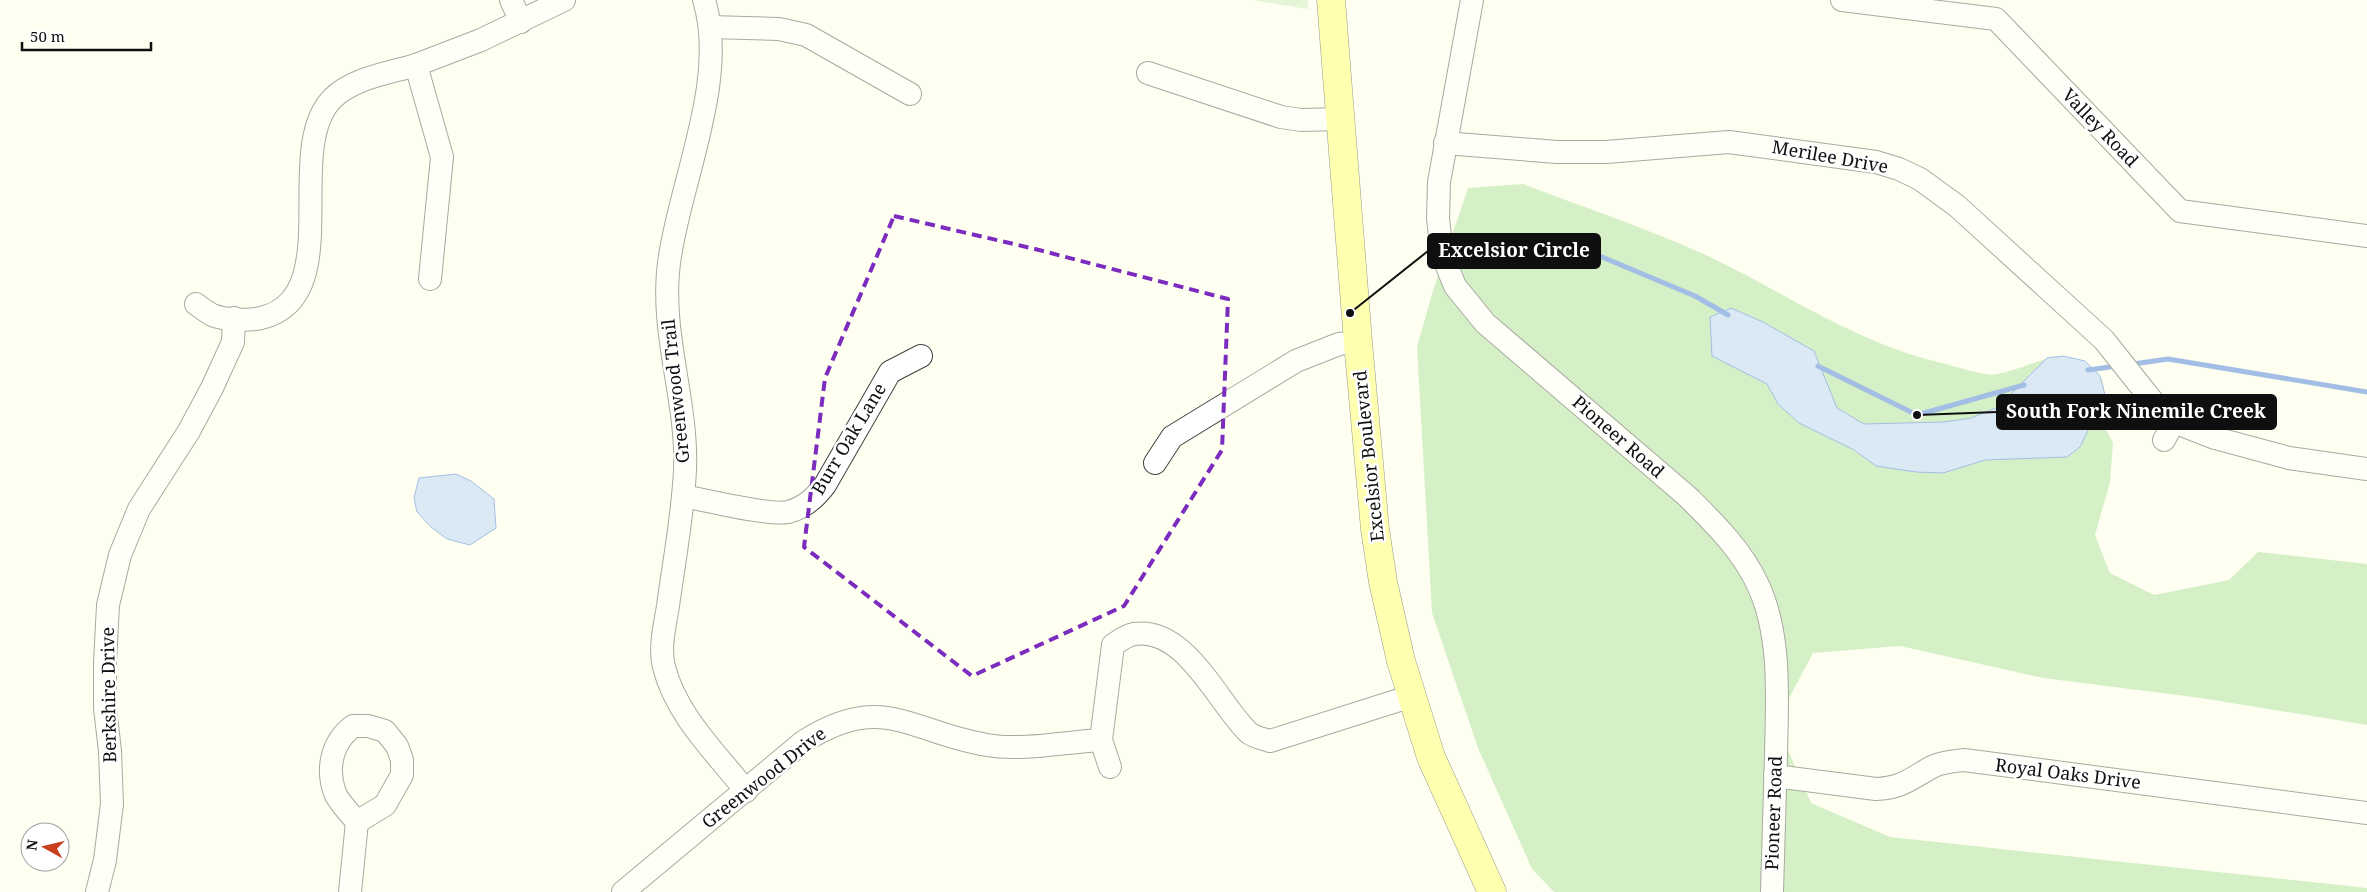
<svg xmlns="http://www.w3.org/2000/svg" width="2367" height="892" font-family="'Noto Serif',serif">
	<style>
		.green { fill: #c6ecb8 }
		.forest { fill: #a5de96 }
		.water { fill: #b2cefa; stroke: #356fd5 }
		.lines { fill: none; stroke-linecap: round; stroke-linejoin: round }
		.stream { stroke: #356fd5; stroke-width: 5 }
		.minor-casing { stroke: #424242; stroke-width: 24 }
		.major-casing { stroke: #202020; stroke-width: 29 }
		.minor { stroke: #fff; stroke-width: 22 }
		.major { stroke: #fffe61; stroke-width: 28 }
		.marked { fill: none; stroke: #7b2cbf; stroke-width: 4; stroke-dasharray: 10 6; stroke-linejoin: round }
		.labels { text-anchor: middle; stroke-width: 5; stroke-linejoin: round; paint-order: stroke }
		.street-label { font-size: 18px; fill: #0f0f0f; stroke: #fff }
		.leader { fill: none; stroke: #0f0f0f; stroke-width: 2 }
		.callout-dot { fill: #0f0f0f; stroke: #fff; stroke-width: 2 }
		.callout { fill: #0f0f0f; stroke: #0f0f0f; stroke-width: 2 }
		.callout-label { font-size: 19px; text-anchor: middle; font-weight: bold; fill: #fff }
	</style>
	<rect width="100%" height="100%" fill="#fefff1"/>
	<path class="green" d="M1251 0H1308V9Z"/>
	<path class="forest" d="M1523 184C1584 207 1646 228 1706 255 1784 292 1856 343 1942 363 1955 366 1985 377 1997 374 2034 368 2062 340 2096 371 2108 383 2104 399 2098 413L2113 443 2110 482 2095 535 2110 573 2154 595 2229 580 2258 552 2367 564V725L2201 698 2043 678 1900 646 1813 653 1776 723 1811 803 1890 837 2367 888V892H1554L1532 869 1478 748 1432 613 1417 347 1432 294 1468 188Z"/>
	<g class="water">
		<path d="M1731 308 1763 322 1814 351 1837 408 1864 424 1944 422 1971 418 1998 407 2047 358 2063 356 2085 361 2100 376 2105 395 2080 447 2067 457 1985 460 1943 473 1916 472 1876 466 1854 450 1799 423 1778 404 1767 384 1712 356 1710 317Z"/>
		<path d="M456 474 471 481 494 499 496 528 470 545 447 539 431 527 417 512 414 498 419 478Z"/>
	</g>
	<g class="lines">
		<g class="stream">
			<path d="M1583 249 1695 296 1728 315"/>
			<path d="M2133 364 2168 359 2367 392"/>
			<path d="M1818 366 1917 415 2024 385"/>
			<path d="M2088 370 2117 366"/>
		</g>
		<g class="minor-casing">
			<g id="minor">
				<path d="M511 0 521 22"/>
				<path d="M704 0C728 78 682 177 670 256 658 330 688 398 685 470 683 515 674 561 668 606 665 625 659 648 664 667 676 715 716 753 746 791"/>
				<path d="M1472 0 1439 182 1438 218 1442 254 1455 286 1485 323 1688 497C1714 523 1741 549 1757 583 1782 634 1777 700 1776 755 1775 801 1773 846 1772 892"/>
				<path d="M1842 0 1996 19 2180 211 2367 236"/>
				<path d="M710 27 779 29 806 35 910 94"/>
				<path d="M1148 73 1281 117 1301 120 1341 119"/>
				<path d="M1445 143 1557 152H1606L1729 142 1876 162 1899 169 1920 179 1957 206 2104 340 2154 403 2174 422"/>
				<path d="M430 279 442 157 416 65 481 40 564 0"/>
				<path d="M196 304C201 308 207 312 212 315 225 320 248 321 261 318 348 297 282 151 332 99 352 78 390 73 416 65"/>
				<path d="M2164 440 2174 422 2215 438 2289 458 2367 469"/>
				<path d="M1155 463 1172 437 1296 361 1339 344 1358 342"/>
				<path d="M683 496C706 500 769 516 788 512 805 508 816 497 825 485L890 372 921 356"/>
				<path d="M353 726H368L385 731 397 746 402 760V775L385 805 357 822C350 813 339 803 335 793 326 768 332 742 353 726Z"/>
				<path d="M1110 767 1101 740 1113 645C1119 641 1127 635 1134 634 1186 626 1218 704 1249 733 1254 737 1264 739 1270 741L1412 696"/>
				<path d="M1775 776 1876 789C1903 788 1911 778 1934 766 1943 762 1954 761 1964 760L2367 813"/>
				<path d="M97 892 105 860 112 804 110 751 105 708V663L108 605 120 555 139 509 189 431 212 388 233 342 234 318"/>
				<path d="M350 892 357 822"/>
				<path d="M623 892 803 742C883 691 909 732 987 745 1021 751 1066 742 1101 740"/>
			</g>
		</g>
		<g class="major-casing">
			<path id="major" d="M1331 0 1358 342 1375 529 1383 582 1401 661 1431 757 1492 892"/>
		</g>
		<use href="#minor" class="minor"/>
		<use href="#major" class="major"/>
	</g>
	<path d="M0 0H2367V892H0ZM894 216 1035 249 1228 299 1222 450 1124 606 972 676 804 547 825 378Z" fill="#fefff1" fill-opacity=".55" fill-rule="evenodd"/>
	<path class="marked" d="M894 216 1035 249 1228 299 1222 450 1124 606 972 676 804 547 825 378Z"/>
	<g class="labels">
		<g class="street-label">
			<text transform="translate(2100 128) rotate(46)" y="6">Valley Road</text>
			<text transform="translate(1830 157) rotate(10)" y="6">Merilee Drive</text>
			<text transform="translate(676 391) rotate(-96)" y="6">Greenwood Trail</text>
			<text transform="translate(1618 437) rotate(41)" y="6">Pioneer Road</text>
			<text transform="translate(849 439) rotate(-59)" y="6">Burr Oak Lane</text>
			<text transform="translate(1369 456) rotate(-96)" y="6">Excelsior Boulevard</text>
			<text transform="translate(109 695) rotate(-91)" y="6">Berkshire Drive</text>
			<text transform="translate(2068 774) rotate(7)" y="6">Royal Oaks Drive</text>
			<text transform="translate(764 778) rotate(-38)" y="6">Greenwood Drive</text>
			<text transform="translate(1774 813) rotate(-88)" y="6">Pioneer Road</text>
		</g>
	</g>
	<path class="leader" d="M1350 313L1428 251M1917 415L1997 412"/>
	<g class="callout-dot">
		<circle cx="1350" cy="313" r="5"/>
		<circle cx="1917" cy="415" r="5"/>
	</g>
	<g class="callout">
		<rect x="1428" y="234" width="172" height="34" rx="5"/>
		<rect x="1997" y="395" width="279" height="34" rx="5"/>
	</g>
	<g class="callout-label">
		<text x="1514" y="257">Excelsior Circle</text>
		<text x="2136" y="418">South Fork Ninemile Creek</text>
	</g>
	<g transform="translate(45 847) rotate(278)"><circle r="24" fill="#ffffff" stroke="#9f9f9f"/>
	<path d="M0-4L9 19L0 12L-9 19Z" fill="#c83e1e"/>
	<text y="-8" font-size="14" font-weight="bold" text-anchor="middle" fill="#0f0f0f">N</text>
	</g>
	<path d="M22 42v8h129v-8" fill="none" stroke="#0f0f0f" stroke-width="2.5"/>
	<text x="30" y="42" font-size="15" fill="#0f0f0f" stroke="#ffffff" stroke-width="4" paint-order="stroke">50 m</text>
</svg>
